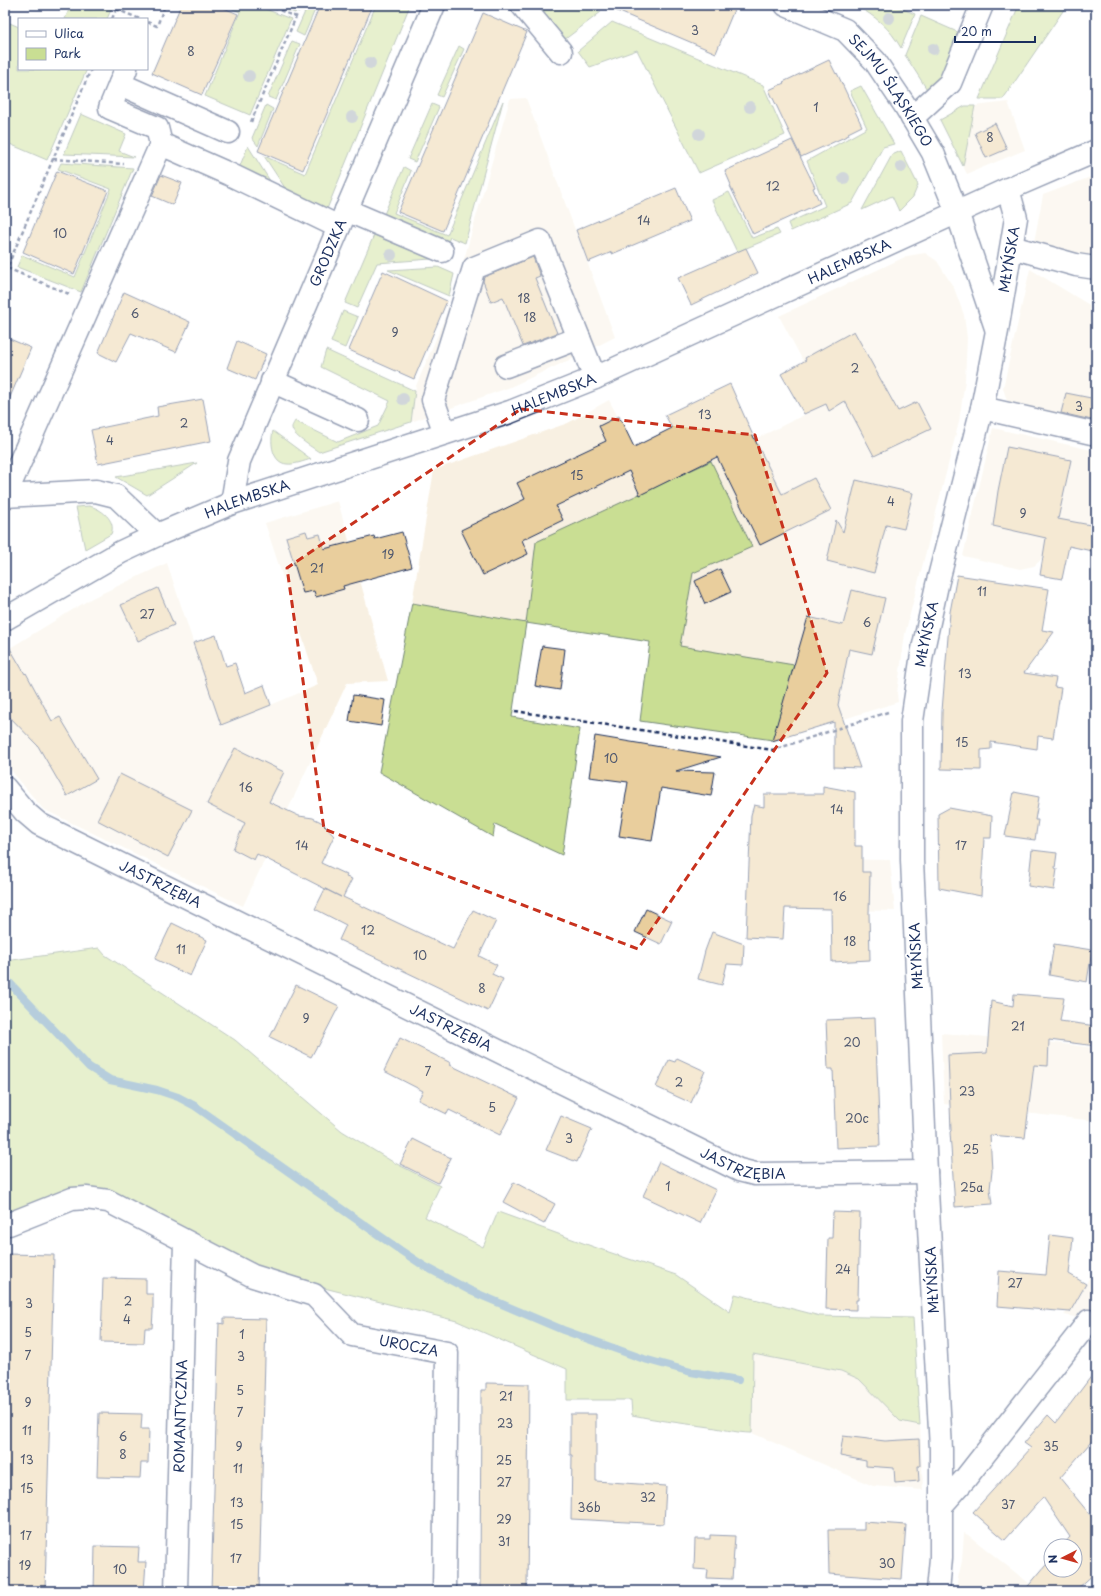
<svg xmlns="http://www.w3.org/2000/svg" width="1101" height="1596" font-family="'Playpen Sans',sans-serif">
	<style>
		.built { fill: #f8f0e2 }
		.green { fill: #c9de93; stroke: #728678 }
		.lines { fill: none; stroke-linecap: round; stroke-linejoin: round }
		.stream { stroke: #5d91b2; stroke-width: 8 }
		.building { fill: #e9ce9d; stroke: #1b2f5e }
		.minor-casing { stroke: #1b2f5e; stroke-width: 25 }
		.path { stroke: #1b2f5e; stroke-width: 2.5; stroke-dasharray: 4 3; stroke-linecap: butt }
		.minor { stroke: #fff; stroke-width: 22 }
		.tree { fill: #99a5ae }
		.marked { fill: none; stroke: #c8321e; stroke-width: 3; stroke-dasharray: 8 5; stroke-linejoin: round }
		.labels { text-anchor: middle; stroke-width: 3.5; stroke-linejoin: round; paint-order: stroke }
		.number-label { font-size: 12px; fill: #4e576e }
		.street-label { font-size: 14px; fill: #1b2f5e; stroke: #fff }
	</style>
	<rect width="100%" height="100%" fill="#fff"/>
	<filter id="ink" filterUnits="userSpaceOnUse"><feTurbulence type="fractalNoise" baseFrequency=".025" numOctaves="2"/><feDisplacementMap in="SourceGraphic" scale="8" xChannelSelector="R" yChannelSelector="G"/><feConvolveMatrix kernelMatrix="1 2 1 2 8 2 1 2 1" color-interpolation-filters="sRGB"/></filter>
	<g filter="url(#ink)">
		<g class="built">
			<path d="M526 98 615 337 578 356 508 388 411 422 416 386 452 301 510 99Z"/>
			<path d="M1008 102 1025 150 967 174 963 166 975 106Z"/>
			<path d="M1096 175V259L1034 242 1043 195Z"/>
			<path d="M925 253 937 261 954 288 964 315 967 338 965 380 959 422 905 634 897 693 898 702 774 741 773 740 794 665 680 647 693 573 752 547 711 461 826 404 779 316 907 256Z"/>
			<path d="M1030 269 1096 309V423L1008 404 1003 388Z"/>
			<path d="M609 400 655 488 536 542 526 623 412 603 434 470 568 423Z"/>
			<path d="M993 428 1096 451V551L1046 542 1042 559 1034 566 1020 569 963 556Z"/>
			<path d="M338 501 388 681 347 683 243 906 43 809 5 763V651L92 598 167 563 221 726 318 685 265 523Z"/>
			<path d="M818 859 890 860 895 911 750 908Z"/>
			<path d="M941 1033 1047 1042 1096 1048V1121L944 1104Z"/>
			<path d="M1096 1264V1321L1064 1315 1079 1298Z"/>
			<path d="M753 1354 841 1371 860 1379 900 1421 920 1425 923 1490 873 1486 752 1433Z"/>
			<path d="M964 1533 968 1535 1039 1591H955L962 1561Z"/>
		</g>
		<g class="green">
			<path d="M71 5H113L107 19H65Z"/>
			<path d="M223 5H255L291 19 250 115 205 96 240 12Z"/>
			<path d="M275 5H298L295 13Z"/>
			<path d="M308 5H317L304 36 296 32Z"/>
			<path d="M376 5H410L325 214 293 200 264 156 305 174Z"/>
			<path d="M533 5H586L601 12 564 40Z"/>
			<path d="M855 5H893L915 14 901 48C890 28 875 16 855 5Z"/>
			<path d="M1019 5H1067L1003 99H979Z"/>
			<path d="M921 16 962 34 942 79 928 91 905 55Z"/>
			<path d="M5 21 19 27V69H87L47 160 5 142Z"/>
			<path d="M612 22 763 85 785 135 699 173 637 50 590 67 578 51Z"/>
			<path d="M292 41 300 44 276 100 268 97Z"/>
			<path d="M459 46 464 49 442 97 437 95Z"/>
			<path d="M861 86 894 144 883 147 852 203 791 231 788 223 825 206 807 161 867 128 850 91Z"/>
			<path d="M503 101 465 243 450 237 446 246 382 219 404 167 411 171 394 213 447 235Z"/>
			<path d="M432 104 439 107 415 162 408 159Z"/>
			<path d="M266 105 273 109 258 146 252 138Z"/>
			<path d="M965 106H975L963 166 940 120Z"/>
			<path d="M81 114 126 134 119 151 134 157 64 154Z"/>
			<path d="M248 146 277 192 237 173Z"/>
			<path d="M901 151 918 185 913 197 899 211 892 196 862 210 892 155Z"/>
			<path d="M61 163 133 168 81 292 17 267 22 255 75 277 111 189 58 169Z"/>
			<path d="M729 192 752 238 777 229 780 234 737 252 712 200Z"/>
			<path d="M374 235 431 259 377 263 357 308 345 303Z"/>
			<path d="M438 267 454 274 449 296 388 270Z"/>
			<path d="M343 311 358 317 345 348 331 342Z"/>
			<path d="M326 350 415 391 411 422 319 452C312 447 291 435 292 427 292 426 295 421 295 421L338 442 378 426 390 401 321 367Z"/>
			<path d="M273 431 311 459C304 461 294 465 287 464 272 463 270 442 273 431Z"/>
			<path d="M711 461 752 547 693 573 680 646 794 665 773 740 640 721 650 642 526 623 512 717 580 729 562 855 495 824 493 837 379 772 412 603 526 623 536 542Z"/>
			<path d="M197 463 147 495 116 477Z"/>
			<path d="M89 506C100 508 117 520 111 534L85 549 76 507Z"/>
			<path d="M99 948 105 955 235 1040 342 1131 393 1162 440 1186 425 1217 483 1247 498 1212 594 1247 676 1275 730 1312 735 1294 820 1316 913 1318 920 1425 900 1421 859 1379 841 1371 753 1354 752 1433C735 1433 720 1428 703 1426 679 1423 656 1420 632 1415L631 1400H567V1369L457 1321 308 1284 274 1273 205 1242 102 1190 92 1187 73 1188 5 1213V961Z"/>
		</g>
		<g class="lines">
			<path class="stream" d="M5 978 89 1067 110 1080 157 1090 178 1097 195 1106 400 1250 424 1266 471 1291 563 1330 644 1359 691 1372 738 1380"/>
		</g>
		<g class="building">
			<path d="M181 5H217L238 14 202 95 152 73Z"/>
			<path d="M320 5H373L303 170 258 151Z"/>
			<path d="M603 5H736L716 53Z"/>
			<path d="M483 13 527 32 443 231 398 212Z"/>
			<path d="M829 60 836 74 837 73 862 126 848 133 849 135 801 157 769 90 784 83 783 82Z"/>
			<path d="M995 123 1007 149 986 158 975 133Z"/>
			<path d="M792 140 815 187 813 188 820 203 753 234 730 186 731 185 725 171Z"/>
			<path d="M57 171 108 191 74 274 23 252Z"/>
			<path d="M161 175 182 183 173 205 152 196Z"/>
			<path d="M676 188 690 221 612 254V252L588 262 576 230Z"/>
			<path d="M746 248 758 273 691 305 678 278Z"/>
			<path d="M533 257 540 276 535 278 557 333 523 346 503 297 491 302 483 281 484 277Z"/>
			<path d="M383 271 447 301 414 379 349 350Z"/>
			<path d="M124 292 190 322 176 352 131 333 116 362 98 353Z"/>
			<path d="M854 331 898 411 917 402 931 429 874 456 845 401 829 411 826 404 804 414 781 374 806 360 805 358Z"/>
			<path d="M5 337 31 348 5 409Z"/>
			<path d="M237 341 266 354 255 380 227 368Z"/>
			<path d="M730 384 755 440 782 494 814 478 831 510 760 545 717 457 640 495 629 471 556 506 563 520 522 540 528 554 483 575 461 530 525 499 517 483 606 441 599 426 619 416 634 447 672 428 665 415Z"/>
			<path d="M1066 393 1096 399V421L1061 413Z"/>
			<path d="M203 399 211 441 98 464 91 430 158 416 157 407Z"/>
			<path d="M1007 447 1071 460 1058 519 1096 526V552L1069 546 1062 579 1040 575 1046 538 993 526 998 491Z"/>
			<path d="M856 480 913 493 904 529 886 525 874 573 827 561 836 520 843 532Z"/>
			<path d="M306 531 308 537 320 534 324 549 374 536 375 539 402 532 412 567 343 586 344 589 316 597 314 591 303 593 286 537Z"/>
			<path d="M720 569 731 592 705 604 695 581Z"/>
			<path d="M957 575 1049 589 1042 630 1054 632 1024 673 1056 678 1054 687 1061 688 1053 738 1038 736 1037 749 991 742V749L981 750V770L941 769 942 711 950 612Z"/>
			<path d="M158 588 174 625 138 641 121 605Z"/>
			<path d="M852 590 885 598 872 654 849 649 838 705 860 768 834 767V722L772 741 808 617 843 625Z"/>
			<path d="M216 635 226 666 235 663 245 693 264 685 271 705 221 725 193 643Z"/>
			<path d="M5 640 25 674 26 673 52 721 60 717 97 779 67 796 38 746 5 712Z"/>
			<path d="M542 646 565 649 560 690 535 686Z"/>
			<path d="M353 695 385 700 381 726 349 721Z"/>
			<path d="M595 736 721 757 676 771 715 772 711 796 661 788 652 841 619 836 628 782 589 777Z"/>
			<path d="M235 748 284 772 269 802 299 816 313 818 321 822 334 836 321 863 347 875 346 877 352 879 343 897 453 949 473 910 496 921 479 956 497 965 492 974 503 979 488 1011 339 940 346 925 315 909 325 889 341 897 257 854 254 860 233 849 245 823 207 804Z"/>
			<path d="M120 774 192 810 168 857 97 820Z"/>
			<path d="M823 786 855 792V846H862V872H870L869 913 870 960 832 962 831 909 785 908 783 939 746 937 751 815 754 805 764 807V794H823Z"/>
			<path d="M1014 792 1039 797 1035 820H1038L1035 840 1005 836Z"/>
			<path d="M949 808 992 816 991 838H984L981 896 939 888 938 814Z"/>
			<path d="M1032 850 1057 853 1055 868 1057 869 1054 890 1028 886Z"/>
			<path d="M646 909 672 921 661 944 635 932Z"/>
			<path d="M172 923 207 940 190 976 155 959Z"/>
			<path d="M712 932 744 944 743 965 727 964 722 985 698 979 705 951Z"/>
			<path d="M1054 944 1092 950 1087 982 1049 975Z"/>
			<path d="M296 985 339 1006 318 1047 317 1046 311 1057 270 1037Z"/>
			<path d="M1014 994 1064 998 1060 1021 1096 1026V1046L1049 1040 1048 1066 1034 1065 1025 1138 990 1135 992 1171 990 1189 992 1204 955 1207 950 1132 951 1131 948 1055 987 1053 991 1001 1013 1006Z"/>
			<path d="M875 1018 880 1146 836 1148 833 1069H828L826 1020Z"/>
			<path d="M400 1038 451 1063 450 1065 519 1098 500 1135 449 1110 447 1114 418 1100 423 1091 384 1071Z"/>
			<path d="M677 1058 705 1071 691 1103 656 1087 669 1060 675 1062Z"/>
			<path d="M561 1116 592 1129 577 1162 546 1150Z"/>
			<path d="M413 1139 451 1158 438 1183 400 1164Z"/>
			<path d="M659 1162 716 1190 700 1223 643 1196Z"/>
			<path d="M514 1182 555 1204 544 1224 503 1202Z"/>
			<path d="M833 1212 860 1213 858 1300H856V1310L826 1309 828 1238H832Z"/>
			<path d="M1050 1235 1073 1238 1069 1274 1086 1284 1070 1312 997 1306 999 1271 1046 1275Z"/>
			<path d="M7 1254 54 1255 45 1591H5L6 1297H5V1269H6Z"/>
			<path d="M103 1278 146 1279V1294H153V1312L152 1328H145L144 1343 101 1342Z"/>
			<path d="M224 1318 266 1319 259 1591H211L219 1323 224 1324Z"/>
			<path d="M1096 1370V1436L1060 1478 1096 1522V1572L1075 1591H1024L1051 1559V1570H1075V1546H1062L1070 1537 1043 1497 1005 1540 973 1512 1031 1448 1024 1443 1048 1415 1056 1423Z"/>
			<path d="M486 1383 529 1384 527 1591H480L481 1390H486Z"/>
			<path d="M99 1413 142 1414 141 1429H149L148 1463H141L140 1478 97 1477Z"/>
			<path d="M570 1414H596V1481L666 1486 664 1524 571 1519 572 1455H570Z"/>
			<path d="M843 1436 885 1441 919 1439 920 1466H918L919 1481 895 1483 894 1468 866 1466V1461L840 1456Z"/>
			<path d="M864 1522 906 1525 902 1579 829 1574 828 1530H864Z"/>
			<path d="M710 1535 735 1536 732 1579 707 1578 708 1570 694 1569 695 1539H710Z"/>
			<path d="M95 1546 139 1547 138 1562H146L144 1591H94Z"/>
		</g>
		<g class="lines">
			<g class="minor-casing">
				<g id="minor">
					<path d="M522 5 561 52"/>
					<path id="s1" d="M786 5 845 30 875 61 904 104 933 153 957 212 996 328"/>
					<path d="M126 69 110 108 157 128 161 144"/>
					<path d="M120 84 228 132"/>
					<path d="M912 118 950 83 982 5"/>
					<path d="M346 210 442 251"/>
					<path d="M1012 247 1076 265 1096 268"/>
					<path d="M506 366 579 338"/>
					<path d="M272 381 358 420"/>
					<path d="M982 408 1096 434"/>
					<path d="M445 433 433 400 474 268 540 241 595 378"/>
					<path d="M5 496 161 144 229 174 339 227"/>
					<path d="M5 496 96 491 116 496 157 535"/>
					<path id="s2" d="M232 503 239 461 434 5"/>
					<path id="s3" d="M5 619 121 552 157 535 232 503 510 412 595 378 1008 189 1096 151"/>
					<path id="s4" d="M5 788 25 812 39 824 739 1170 755 1174 926 1172"/>
					<path id="s5" d="M5 1224H9L72 1199 86 1198 108 1201 253 1276 314 1295 352 1335 447 1353 444 1591"/>
					<path d="M942 1505 965 1479 1089 1321"/>
					<path id="s6" d="M176 1591 185 1242"/>
					<path id="s7" d="M938 1591 941 1558V1449L926 1172 912 860V721L922 654 937 585 982 408 997 331 1016 218 1008 189"/>
				</g>
			</g>
			<g class="path">
				<path d="M267 5 296 17"/>
				<path d="M116 9 140 19"/>
				<path d="M112 19 118 5"/>
				<path d="M147 22 157 26 165 5"/>
				<path d="M251 122 301 5"/>
				<path d="M53 159 124 164"/>
				<path d="M69 294 7 268 91 69"/>
				<path d="M515 711 773 750 888 712"/>
			</g>
			<use href="#minor" class="minor"/>
		</g>
		<g class="tree">
			<circle cx="889" cy="18" r="6"/>
			<circle cx="933" cy="49" r="6"/>
			<circle cx="370" cy="63" r="6"/>
			<circle cx="249" cy="76" r="6"/>
			<circle cx="750" cy="107" r="6"/>
			<circle cx="352" cy="117" r="6"/>
			<circle cx="699" cy="134" r="6"/>
			<circle cx="901" cy="167" r="6"/>
			<circle cx="844" cy="178" r="6"/>
			<circle cx="391" cy="255" r="6"/>
			<circle cx="403" cy="399" r="6"/>
		</g>
	</g>
	<path d="M0 0H1101V1596H0ZM521 409 755 435 827 673 638 949 324 829 287 568Z" fill="#fff" fill-opacity=".55" fill-rule="evenodd"/>
	<path class="marked" d="M521 409 755 435 827 673 638 949 324 829 287 568Z"/>
	<g class="labels">
		<g class="number-label">
			<text x="695" y="35">3</text>
			<text x="191" y="56">8</text>
			<text x="816" y="112">1</text>
			<text x="990" y="142">8</text>
			<text x="773" y="191">12</text>
			<text x="644" y="225">14</text>
			<text x="60" y="238">10</text>
			<text x="524" y="303">18</text>
			<text x="135" y="318">6</text>
			<text x="530" y="322">18</text>
			<text x="395" y="337">9</text>
			<text x="855" y="373">2</text>
			<text x="1079" y="411">3</text>
			<text x="705" y="419">13</text>
			<text x="184" y="428">2</text>
			<text x="110" y="445">4</text>
			<text x="577" y="480">15</text>
			<text x="891" y="506">4</text>
			<text x="1023" y="518">9</text>
			<text x="388" y="559">19</text>
			<text x="317" y="573">21</text>
			<text x="982" y="596">11</text>
			<text x="147" y="619">27</text>
			<text x="867" y="627">6</text>
			<text x="965" y="678">13</text>
			<text x="962" y="747">15</text>
			<text x="611" y="763">10</text>
			<text x="246" y="792">16</text>
			<text x="837" y="814">14</text>
			<text x="302" y="850">14</text>
			<text x="961" y="850">17</text>
			<text x="840" y="901">16</text>
			<text x="368" y="935">12</text>
			<text x="850" y="946">18</text>
			<text x="181" y="954">11</text>
			<text x="420" y="960">10</text>
			<text x="482" y="993">8</text>
			<text x="306" y="1023">9</text>
			<text x="1018" y="1031">21</text>
			<text x="852" y="1047">20</text>
			<text x="428" y="1076">7</text>
			<text x="679" y="1087">2</text>
			<text x="967" y="1096">23</text>
			<text x="492" y="1112">5</text>
			<text x="857" y="1123">20c</text>
			<text x="569" y="1143">3</text>
			<text x="971" y="1154">25</text>
			<text x="668" y="1191">1</text>
			<text x="972" y="1192">25a</text>
			<text x="843" y="1274">24</text>
			<text x="1015" y="1288">27</text>
			<text x="128" y="1306">2</text>
			<text x="29" y="1308">3</text>
			<text x="127" y="1324">4</text>
			<text x="28" y="1337">5</text>
			<text x="242" y="1339">1</text>
			<text x="28" y="1360">7</text>
			<text x="241" y="1361">3</text>
			<text x="240" y="1395">5</text>
			<text x="506" y="1401">21</text>
			<text x="28" y="1407">9</text>
			<text x="240" y="1417">7</text>
			<text x="505" y="1428">23</text>
			<text x="27" y="1435">11</text>
			<text x="123" y="1441">6</text>
			<text x="239" y="1451">9</text>
			<text x="1051" y="1451">35</text>
			<text x="123" y="1459">8</text>
			<text x="27" y="1464">13</text>
			<text x="504" y="1465">25</text>
			<text x="238" y="1473">11</text>
			<text x="504" y="1487">27</text>
			<text x="27" y="1493">15</text>
			<text x="648" y="1502">32</text>
			<text x="237" y="1507">13</text>
			<text x="1008" y="1509">37</text>
			<text x="589" y="1512">36b</text>
			<text x="504" y="1524">29</text>
			<text x="237" y="1529">15</text>
			<text x="26" y="1540">17</text>
			<text x="504" y="1546">31</text>
			<text x="236" y="1563">17</text>
			<text x="887" y="1568">30</text>
			<text x="25" y="1570">19</text>
			<text x="120" y="1574">10</text>
		</g>
		<g class="street-label">
			<text dy="5" stroke="none"><textPath href="#s1" startOffset="140">SEJMU ŚLĄSKIEGO</textPath></text>
			<text dy="5" stroke="none"><textPath href="#s2" startOffset="269">GRODZKA</textPath></text>
			<text dy="5" stroke="none"><textPath href="#s7" startOffset="1343">MŁYŃSKA</textPath></text>
			<text dy="5" stroke="none"><textPath href="#s3" startOffset="919">HALEMBSKA</textPath></text>
			<text dy="5" stroke="none"><textPath href="#s3" startOffset="595">HALEMBSKA</textPath></text>
			<text dy="5" stroke="none"><textPath href="#s3" startOffset="271">HALEMBSKA</textPath></text>
			<text dy="5" stroke="none"><textPath href="#s7" startOffset="959">MŁYŃSKA</textPath></text>
			<text dy="5" stroke="none"><textPath href="#s4" startOffset="185">JASTRZĘBIA</textPath></text>
			<text transform="translate(916 956) rotate(-93)" y="5">MŁYŃSKA</text>
			<text dy="5" stroke="none"><textPath href="#s4" startOffset="509">JASTRZĘBIA</textPath></text>
			<text dy="5" stroke="none"><textPath href="#s4" startOffset="833">JASTRZĘBIA</textPath></text>
			<text transform="translate(932 1280) rotate(-93)" y="5">MŁYŃSKA</text>
			<text dy="5" stroke="none"><textPath href="#s5" startOffset="448">UROCZA</textPath></text>
			<text dy="5" stroke="none"><textPath href="#s6" startOffset="175">ROMANTYCZNA</textPath></text>
		</g>
	</g>
	<rect width="1101" height="1596" fill="none" stroke="#fff" stroke-width="20"/>
	<rect x="10" y="10" width="1081" height="1576" fill="none" stroke="#1b2f5e" stroke-width="1.5" filter="url(#ink)"/>
	<rect x="18" y="18" width="130" height="52" fill="#ffffff" stroke="#a4acbf"/>
	<rect x="26" y="31" width="20" height="6" fill="#ffffff" stroke="#a4acbf"/>
	<text x="54" y="38" font-size="12" fill="#1b2f5e">Ulica</text>
	<rect x="26" y="48" width="20" height="12" fill="#c9de93" stroke="#a4acbf"/>
	<text x="54" y="58" font-size="12" fill="#1b2f5e">Park</text>
	<g transform="translate(1063 1558) rotate(264)"><circle r="19" fill="#ffffff" stroke="#a4acbf"/>
	<path d="M0-3L7 15L0 10L-7 15Z" fill="#c8321e"/>
	<text y="-6" font-size="11" font-weight="bold" text-anchor="middle" fill="#1b2f5e">N</text>
	</g>
	<path d="M955 36v6h80v-6" fill="none" stroke="#1b2f5e" stroke-width="2"/>
	<text x="961" y="36" font-size="12" fill="#1b2f5e" stroke="#ffffff" stroke-width="3" paint-order="stroke">20 m</text>
</svg>
